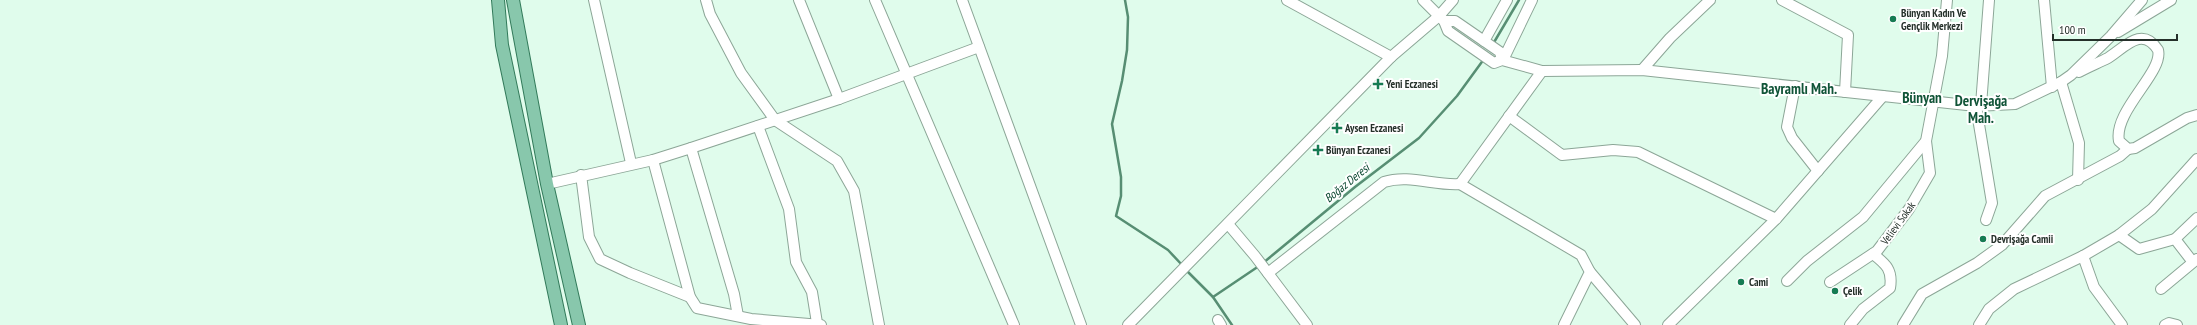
<svg xmlns="http://www.w3.org/2000/svg" width="2197" height="325" font-family="'PT Sans Narrow',sans-serif">
	<style>
		.lines { fill: none; stroke-linecap: round; stroke-linejoin: round }
		.stream { stroke: #578e73; stroke-width: 2.5 }
		.minor-casing { stroke: #8ca697; stroke-width: 12 }
		.major-casing { stroke: #327a5a; stroke-width: 14 }
		.minor { stroke: #fff; stroke-width: 10 }
		.major { stroke: #88c7ac; stroke-width: 12 }
		.poi-dot { fill: #167b53; stroke: #fff; stroke-width: 1.5 }
		.labels { text-anchor: middle; stroke-width: 4; stroke-linejoin: round; paint-order: stroke }
		.poi-label { font-size: 11px; font-weight: bold; fill: #25302a; stroke: #fff; text-anchor: start }
		.street-label { font-size: 11px; fill: #25302a; stroke: #fff }
		.water-label { font-size: 12px; font-style: italic; fill: #07452d; stroke: #fff }
		.district-label { font-size: 15px; font-weight: bold; fill: #115438; stroke: #fff }
	</style>
	<rect width="100%" height="100%" fill="#e0fcec"/>
	<g class="lines">
		<g class="stream">
			<path d="M1125 0 1128 17 1127 50 1122 81 1112 124 1121 177V196L1116 216 1168 250 1183 266"/>
			<path d="M1493 44 1519 0"/>
			<path d="M1263 263 1355 187 1419 138 1457 96 1484 59"/>
			<path d="M1186 270 1213 297 1232 325"/>
			<path d="M1213 297 1259 266"/>
		</g>
		<g class="minor-casing">
			<g id="minor">
				<path d="M594 0 631 163"/>
				<path d="M706 0 710 14 741 73 775 120 837 161 854 191 879 325"/>
				<path d="M799 0 839 99"/>
				<path d="M875 0 1014 325"/>
				<path d="M962 0 1081 325"/>
				<path d="M1287 0 1391 57"/>
				<path d="M1423 0 1444 21 1448 31 1494 63 1502 60 1542 71 1642 70 1976 106 2015 104 2061 82 2071 75 2111 36 2142 0"/>
				<path d="M1782 0 1848 35 1845 92"/>
				<path d="M2044 0 2052 87"/>
				<path d="M1444 21H1455L1500 52 1502 60"/>
				<path d="M2118 32 2171 0"/>
				<path d="M1484 41 1507 0"/>
				<path d="M1503 60 1532 0"/>
				<path d="M1642 70 1670 38 1710 0"/>
				<path d="M1542 71 1460 184 1581 255 1590 272 1564 325"/>
				<path d="M2079 72C2088 67 2098 63 2108 58 2124 48 2142 25 2158 50 2164 72 2113 111 2119 141L2128 149 2135 148 2187 118 2197 115"/>
				<path d="M2061 82 2079 143 2078 180"/>
				<path d="M1795 86 1787 127 1792 138 1818 171"/>
				<path d="M1981 105 1989 0"/>
				<path d="M1976 106 1992 203 1986 220"/>
				<path d="M1509 116 1562 155 1613 150 1638 152 1776 219"/>
				<path d="M758 126 789 209 796 262 812 292 817 323"/>
				<path d="M691 148 734 294 738 316"/>
				<path d="M653 160 690 297 697 308 751 319 821 325"/>
				<path d="M581 175 589 237 600 259 630 273 690 297"/>
				<path d="M547 184 653 160 691 148 839 99 979 47"/>
				<path d="M1228 224 1255 256 1307 325"/>
				<path d="M2119 235 2139 249 2175 239 2192 261"/>
				<path d="M2175 239 2197 218"/>
				<path d="M2083 256 2094 287 2122 325"/>
				<path d="M1590 272 1635 325"/>
				<path d="M1268 273 1384 182C1409 174 1435 186 1460 184"/>
				<path d="M1787 281 1807 261 1863 217 1926 141 1942 56 1947 0"/>
				<path d="M1830 282 1877 251 1909 209 1930 173 1926 141"/>
				<path d="M2161 289 2197 259"/>
				<path d="M1218 320 1221 325"/>
				<path d="M1128 325 1391 57 1439 16 1453 0"/>
				<path d="M1668 325 1776 219 1883 96"/>
				<path d="M1850 325 1863 309 1890 288C1893 270 1886 264 1873 254"/>
				<path d="M1903 325 1922 294 1977 263 2002 245 2045 196 2120 156 2128 149"/>
				<path d="M1979 325 1989 309 2014 289 2083 256 2119 235 2152 209 2197 159"/>
				<path d="M2165 325 2169 323 2177 325"/>
			</g>
		</g>
		<g class="major-casing">
			<g id="major">
				<path d="M498 0 502 45 561 325"/>
				<path d="M513 0 547 184 579 325"/>
			</g>
		</g>
		<use href="#minor" class="minor"/>
		<use href="#major" class="major"/>
	</g>
	<g class="poi-dot">
		<circle cx="1893" cy="19" r="4"/>
		<path d="M1376 78h4v4h4v4h-4v4h-4v-4h-4v-4h4z"/>
		<path d="M1335 122h4v4h4v4h-4v4h-4v-4h-4v-4h4z"/>
		<path d="M1316 144h4v4h4v4h-4v4h-4v-4h-4v-4h4z"/>
		<circle cx="1983" cy="239" r="4"/>
		<circle cx="1741" cy="282" r="4"/>
		<circle cx="1835" cy="291" r="4"/>
	</g>
	<g class="labels">
		<g class="poi-label">
			<text x="1901" y="17">Bünyan Kadın Ve<tspan x="1901" dy="13">Gençlik Merkezi</tspan></text>
			<text x="1386" y="88">Yeni Eczanesi</text>
			<text x="1345" y="132">Aysen Eczanesi</text>
			<text x="1326" y="154">Bünyan Eczanesi</text>
			<text x="1991" y="243">Devrişağa Camii</text>
			<text x="1749" y="286">Cami</text>
			<text x="1843" y="295">Çelik</text>
		</g>
		<g class="street-label">
			<text transform="translate(1898 223) rotate(-54)" y="4">Velievi Sokak</text>
		</g>
		<g class="water-label">
			<text transform="translate(1347 183) rotate(-39)" y="4">Boğaz Deresi</text>
		</g>
		<g class="district-label">
			<text x="1799" y="94">Bayramlı Mah.</text>
			<text x="1922" y="103">Bünyan</text>
			<text x="1981" y="106">Dervişağa<tspan x="1981" dy="17">Mah.</tspan></text>
		</g>
	</g>
	<path d="M2053 34v6h124v-6" fill="none" stroke="#25302a" stroke-width="2"/>
	<text x="2059" y="34" font-size="12" fill="#25302a" stroke="#ffffff" stroke-width="3" paint-order="stroke">100 m</text>
</svg>
